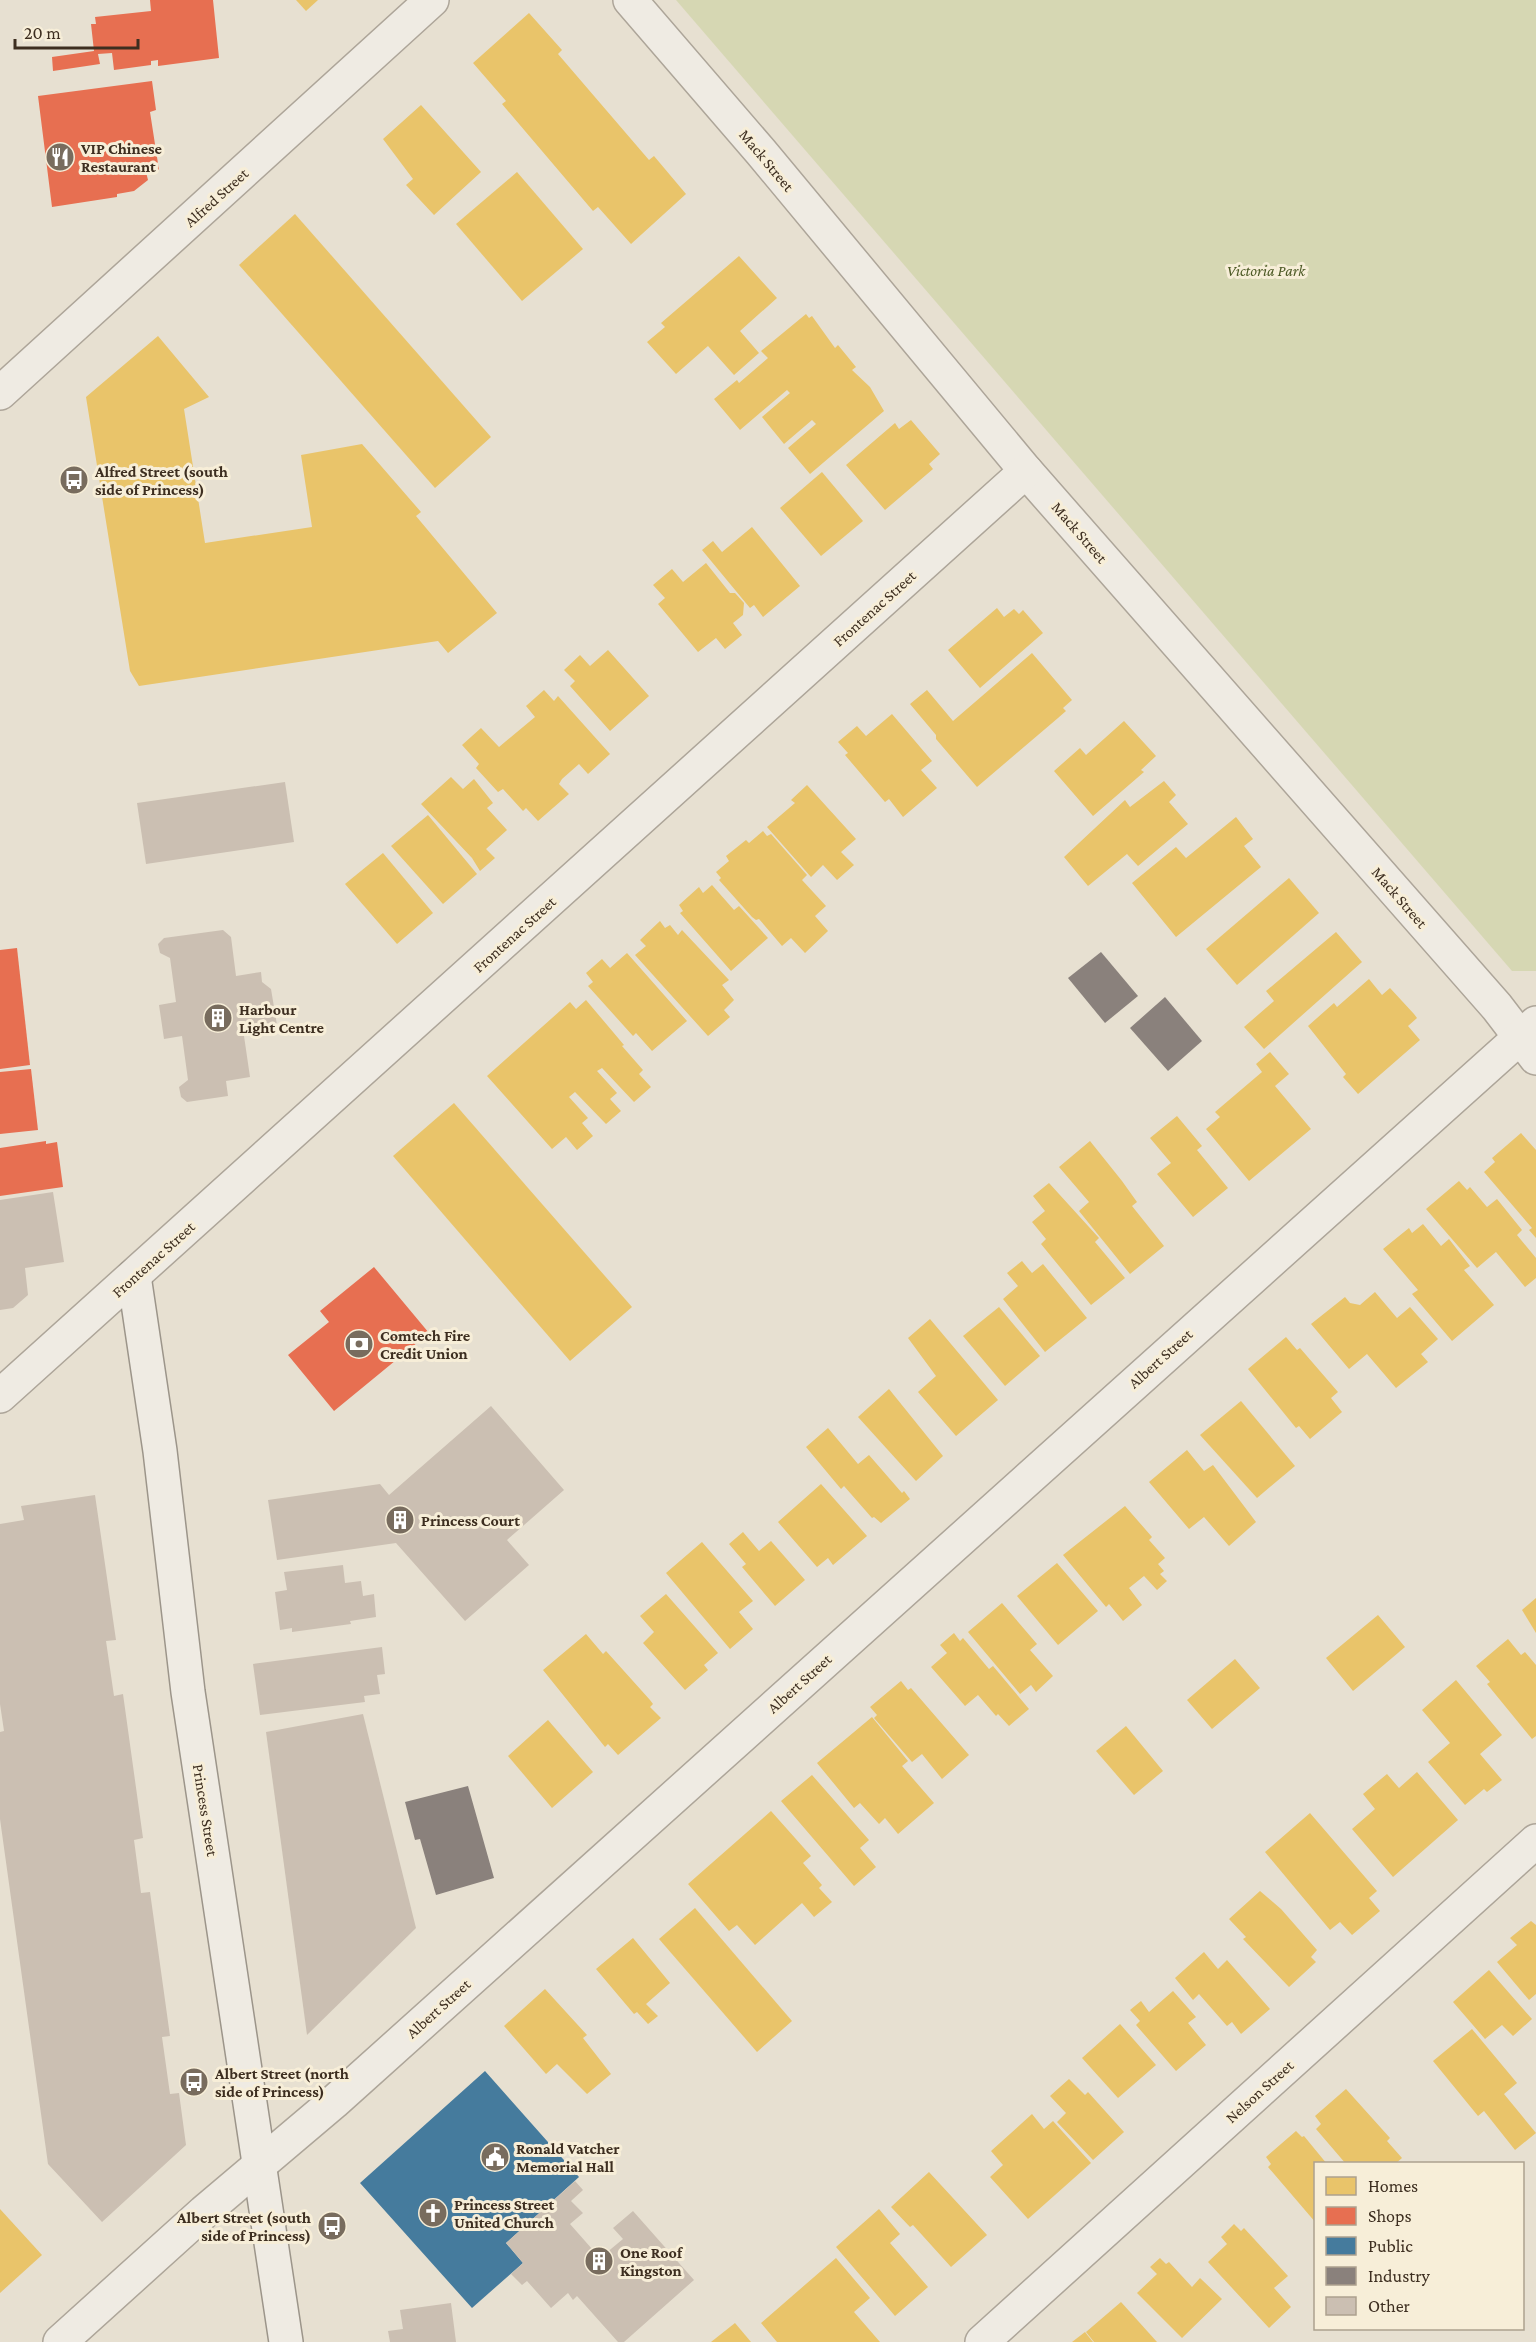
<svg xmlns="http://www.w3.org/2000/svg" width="1536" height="2342" font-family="'Crimson Pro',serif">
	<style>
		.green { fill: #d6d7b3 }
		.homes { fill: #e9c46a }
		.shops { fill: #e76f51 }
		.public { fill: #457b9d }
		.industry { fill: #8a817c }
		.building { fill: #cbbfb2 }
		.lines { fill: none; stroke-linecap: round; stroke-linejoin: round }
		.minor-casing { stroke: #ada599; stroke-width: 36 }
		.tertiary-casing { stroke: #ada599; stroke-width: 36 }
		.secondary-casing { stroke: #9c958a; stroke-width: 36 }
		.minor { stroke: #efebe3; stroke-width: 33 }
		.tertiary { stroke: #efebe3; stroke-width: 33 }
		.secondary { stroke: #efebe3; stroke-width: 33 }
		.labels { text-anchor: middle; stroke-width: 6; stroke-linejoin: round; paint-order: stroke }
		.poi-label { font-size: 16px; font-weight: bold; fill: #3d2e20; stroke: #f7eed8; text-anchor: start }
		.street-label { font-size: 16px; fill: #3d2e20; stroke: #f7eed8 }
		.park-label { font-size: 16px; font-style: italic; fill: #4d5a26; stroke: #f7eed8 }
	</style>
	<rect width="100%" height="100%" fill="#e7e0d1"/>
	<path class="green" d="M676 0H1536V971H1512Z"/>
	<g class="homes">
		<path d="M296 0H318L306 11Z"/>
		<path d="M529 13 562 50 558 54 649 160 654 156 686 194 631 244 598 207 593 211 502 104 506 101 473 63Z"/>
		<path d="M421 105 481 172 434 215 406 185 413 179 383 139Z"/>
		<path d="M517 172 583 249 522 301 456 224Z"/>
		<path d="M295 214 491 437 435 488 239 265Z"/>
		<path d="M739 256 777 298 740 331 759 353 734 375 708 346 676 374 647 342 665 327 661 323Z"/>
		<path d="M806 314 809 318 812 316 835 348 838 345 856 367 852 370 870 387 884 411 810 474 788 448 816 424 812 420 784 444 762 417 790 393 787 390 740 430 714 399 737 380 739 383 768 358 761 351Z"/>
		<path d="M158 336 209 397 184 409 205 543 312 527 301 455 362 444 421 512 416 516 497 613 448 653 438 641 139 686 130 671 86 397Z"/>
		<path d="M911 420 940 454 929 464 933 469 885 510 846 465 895 423 899 429Z"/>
		<path d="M822 472 863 521 821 556 780 508Z"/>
		<path d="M752 527 800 586 763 617 754 605 750 608 702 550 713 541 722 552Z"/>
		<path d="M706 563 730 593H735L744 603 743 615 733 623 742 635 725 649 716 638 698 652 658 604 665 598 653 585 672 569 683 582Z"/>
		<path d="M997 608 1004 617 1014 609 1019 614 1023 610 1043 633 980 688 948 650Z"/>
		<path d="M608 650 649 696 610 731 570 686 575 681 564 670 580 655 590 666Z"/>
		<path d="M1032 653 1072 700 1063 708 1066 711 1058 718 977 787 936 739V735L910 704 927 690 953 721Z"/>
		<path d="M544 690 554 701 558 696 610 754 588 774 579 764 562 779 559 784 569 794 538 821 526 808 523 811 503 789 498 792 476 768 479 764 462 745 481 728 499 747 535 717 526 706Z"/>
		<path d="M892 714 932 761 921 770 937 788 903 817 889 799 885 802 845 755 848 753 838 742 857 726 866 736Z"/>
		<path d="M1124 721 1156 756 1141 770 1144 772 1093 816 1054 771 1080 748 1086 755Z"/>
		<path d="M451 777 463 789 474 779 493 803 487 808 507 830 486 849 495 858 480 871 472 858 421 804Z"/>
		<path d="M1164 781 1176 795 1169 802 1188 824 1138 866 1127 854 1088 886 1064 857 1125 800 1130 807Z"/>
		<path d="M807 785 856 839 841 852 854 865 837 880 823 865 811 877 767 827 795 803 791 800Z"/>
		<path d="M428 815 477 874 443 904 391 846Z"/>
		<path d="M1236 817 1253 839 1244 846 1261 867 1176 937 1132 883 1176 847 1186 858Z"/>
		<path d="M763 831 767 836 771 834 807 875 802 880 826 906 815 916 828 931 805 953 791 938 782 946 759 919 756 920 752 917 719 880 721 878 716 872 729 861 726 856 746 840 749 843Z"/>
		<path d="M383 853 433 913 397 944 345 884Z"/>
		<path d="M1289 878 1319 913 1237 985 1206 949Z"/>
		<path d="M712 885 734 910 739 906 768 938 731 971 680 913 683 911 679 905 699 887 703 893Z"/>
		<path d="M660 921 665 928 670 925 678 935 682 930 729 980 722 985 734 1000 724 1010 730 1017 708 1036 635 955 646 946 640 940Z"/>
		<path d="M1336 932 1362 962 1264 1049 1244 1027 1274 1001 1266 991Z"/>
		<path d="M627 953 687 1021 652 1051 636 1033 633 1036 588 986 593 982 586 973 602 959 610 968Z"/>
		<path d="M1369 979 1382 995 1390 988 1414 1014 1417 1018 1408 1026 1420 1040 1358 1094 1343 1077 1346 1074 1308 1026 1334 1003 1337 1007Z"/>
		<path d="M586 1000 624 1045 622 1046 643 1070 639 1074 651 1087 634 1102 602 1068 597 1071 617 1093 610 1099 621 1111 606 1124 575 1092 569 1097 588 1118 582 1123 593 1136 577 1150 566 1137 552 1149 487 1076 570 1002 576 1009Z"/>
		<path d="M1270 1052 1289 1074 1275 1086 1311 1129 1249 1181 1206 1129 1220 1117 1215 1112 1262 1072 1256 1064Z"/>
		<path d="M454 1103 632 1307 570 1361 393 1156Z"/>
		<path d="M1177 1116 1202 1146 1197 1150 1228 1188 1193 1217 1157 1174 1171 1163 1150 1138Z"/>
		<path d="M1521 1133 1536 1150V1238L1529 1230 1532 1228 1484 1172 1495 1162 1492 1158Z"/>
		<path d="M1090 1141 1122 1181 1137 1202 1132 1206 1164 1246 1130 1274 1079 1211 1089 1202 1059 1167Z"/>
		<path d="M1459 1181 1467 1190 1470 1187 1487 1207 1497 1199 1522 1230 1517 1235 1536 1258V1278L1525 1287 1496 1252 1477 1268 1426 1209Z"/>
		<path d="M1049 1183 1099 1238 1095 1242 1125 1278 1091 1305 1041 1244 1046 1239 1032 1222 1045 1211 1033 1196Z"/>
		<path d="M1423 1224 1441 1246 1449 1239 1470 1266 1464 1270 1494 1305 1452 1341 1412 1294 1418 1290 1383 1249 1409 1228 1412 1233Z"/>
		<path d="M1022 1261 1032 1273 1043 1264 1087 1318 1045 1352 1003 1299 1018 1286 1007 1273Z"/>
		<path d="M1375 1292 1397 1318 1410 1307 1438 1339 1421 1354 1428 1362 1396 1388 1367 1354 1349 1369 1311 1324 1345 1297 1350 1303 1360 1305Z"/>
		<path d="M999 1307 1040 1356 1005 1386 963 1336Z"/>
		<path d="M930 1319 998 1400 956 1436 918 1392 936 1376 908 1338Z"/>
		<path d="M1286 1337 1297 1350 1300 1348 1338 1392 1331 1398 1342 1412 1310 1439 1299 1426 1296 1428 1248 1369Z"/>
		<path d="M889 1389 943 1456 916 1481 858 1417Z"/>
		<path d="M1241 1401 1295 1466 1257 1498 1200 1435Z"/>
		<path d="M828 1428 858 1464 869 1455 902 1493 904 1491 910 1499 881 1523 874 1517 872 1518 844 1486 841 1489 806 1447Z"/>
		<path d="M1187 1450 1204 1471 1213 1465 1256 1522 1229 1546 1204 1517 1189 1529 1149 1482Z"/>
		<path d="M821 1484 867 1536 833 1565 828 1558 817 1567 778 1522Z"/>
		<path d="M1125 1506 1152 1537 1149 1540 1165 1558 1158 1564 1164 1571 1160 1574 1167 1581 1157 1590 1144 1576 1129 1588 1142 1605 1123 1621 1109 1604 1106 1607 1063 1555Z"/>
		<path d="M743 1532 759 1551 771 1541 805 1580 775 1606 742 1567 746 1564 729 1544Z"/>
		<path d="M702 1542 753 1601 739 1612 753 1629 730 1649 666 1573Z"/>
		<path d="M1057 1563 1098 1611 1058 1645 1017 1596Z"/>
		<path d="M666 1594 718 1653 704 1665 708 1670 685 1690 643 1643 654 1632 640 1616Z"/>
		<path d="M1536 1598V1633L1522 1610Z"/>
		<path d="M1002 1603 1037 1644 1030 1650 1053 1676 1036 1692 1031 1685 1020 1694 968 1632Z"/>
		<path d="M1378 1615 1405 1647 1353 1691 1326 1658Z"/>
		<path d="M954 1633 960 1641 963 1638 989 1669 993 1666 1029 1709 1009 1726 998 1714 996 1716 978 1695 965 1706 931 1667 947 1653 940 1645Z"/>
		<path d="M586 1634 603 1654 606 1651 650 1700 653 1704 650 1707 661 1718 618 1755 608 1744 605 1747 543 1670Z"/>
		<path d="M1508 1639 1521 1655 1525 1652 1536 1665V1736L1532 1739 1487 1684 1490 1682 1476 1666Z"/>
		<path d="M1235 1659 1260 1688 1212 1729 1187 1700Z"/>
		<path d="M1456 1680 1502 1735 1480 1754 1502 1780 1487 1792 1484 1789 1465 1805 1428 1762 1450 1743 1422 1710Z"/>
		<path d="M901 1681 908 1690 911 1688 969 1755 942 1779 922 1754 912 1762 874 1718 877 1715 870 1707Z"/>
		<path d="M872 1717 908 1761 902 1766 934 1803 898 1834 885 1818 879 1824 860 1803 854 1808 817 1763Z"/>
		<path d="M548 1720 593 1772 552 1808 508 1756Z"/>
		<path d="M1126 1726 1163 1771 1134 1795 1096 1751Z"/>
		<path d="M1417 1772 1458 1820 1393 1877 1352 1829 1375 1809 1363 1794 1387 1774 1399 1788Z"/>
		<path d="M812 1775 869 1840 860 1848 876 1867 854 1886 781 1801Z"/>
		<path d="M771 1811 811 1856 803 1863 822 1885 819 1888 832 1902 814 1917 802 1903 755 1945 737 1925 729 1931 688 1884Z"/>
		<path d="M1310 1813 1377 1891 1369 1898 1380 1911 1352 1935 1340 1922 1330 1930 1265 1852Z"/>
		<path d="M1260 1891 1281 1909 1317 1950 1311 1957 1316 1962 1289 1987 1243 1939 1246 1937 1229 1919Z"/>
		<path d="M695 1908 792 2021 757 2052 659 1939Z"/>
		<path d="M1531 1921 1536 1925V1994L1529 2000 1497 1962 1517 1945 1510 1938Z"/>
		<path d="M633 1938 670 1983 646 2004 658 2016 648 2024 637 2012 634 2014 596 1969Z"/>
		<path d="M1204 1952 1218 1969 1227 1960 1270 2009 1241 2034 1232 2022 1227 2026 1199 1994 1193 2000 1175 1978Z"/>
		<path d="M1489 1970 1532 2019 1513 2036 1502 2025 1485 2039 1453 2002Z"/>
		<path d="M545 1989 587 2035 583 2038 611 2074 587 2094 557 2064 546 2074 504 2026Z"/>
		<path d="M1173 1991 1196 2017 1188 2023 1206 2045 1176 2071 1136 2025 1140 2021 1130 2010 1141 2001 1149 2012Z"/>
		<path d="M1120 2024 1156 2065 1118 2098 1082 2058Z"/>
		<path d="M1472 2029 1517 2083 1504 2094 1536 2133 1515 2150 1484 2111 1478 2116 1433 2061Z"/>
		<path d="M1069 2079 1085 2095 1088 2092 1124 2132 1093 2160 1057 2122 1066 2113 1050 2096Z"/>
		<path d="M1346 2089 1390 2138 1387 2141 1402 2158 1395 2164H1346L1316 2129 1321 2124 1315 2116Z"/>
		<path d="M1032 2114 1044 2129 1053 2121 1091 2163 1028 2219 990 2177 1003 2165 991 2151Z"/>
		<path d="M1296 2131 1302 2137 1304 2136 1327 2164H1316V2223L1268 2167 1271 2164 1266 2157Z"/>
		<path d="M929 2172 987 2235 951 2267 913 2225 910 2227 891 2207Z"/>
		<path d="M0 2209 42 2255 0 2293Z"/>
		<path d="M879 2209 900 2234 890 2243 928 2287 895 2316 836 2247Z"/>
		<path d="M1234 2224 1241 2231 1244 2228 1288 2276 1274 2288 1291 2307 1269 2328 1208 2262 1227 2244 1221 2237Z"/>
		<path d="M836 2258 870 2298 854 2312 880 2342H777L761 2323Z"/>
		<path d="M1160 2258 1166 2264 1169 2262 1192 2287 1200 2278 1222 2299 1182 2338 1137 2293 1157 2274 1150 2267Z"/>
		<path d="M1121 2302 1157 2342H1094L1086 2332Z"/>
		<path d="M735 2323 751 2342H711Z"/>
		<path d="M1085 2332 1093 2342H1072Z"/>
	</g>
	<g class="shops">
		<path d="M150 0H213L219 58 158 66V60L151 61V65L114 70 112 53 98 54 100 64 53 71 52 57 94 51 91 24H96L95 17 151 11Z"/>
		<path d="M152 81 156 110 150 112 159 170 146 172 148 180 134 191 117 194V197L52 207 38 96Z"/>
		<path d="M17 948 30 1065 0 1069V950Z"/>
		<path d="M31 1069 38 1130 0 1134V1072Z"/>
		<path d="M46 1141V1144L57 1142 63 1187 0 1196V1148Z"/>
		<path d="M374 1267 429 1333 334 1411 288 1355 329 1322 320 1311Z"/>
	</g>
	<path class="public" d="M485 2071 579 2177 506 2243 523 2263 472 2308 360 2183Z"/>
	<g class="industry">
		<path d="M1101 952 1138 996 1105 1023 1068 978Z"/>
		<path d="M1165 997 1202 1041 1168 1071 1130 1028Z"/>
		<path d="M468 1786 494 1878 436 1895 420 1839 415 1840 405 1802Z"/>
	</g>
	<g class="building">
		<path d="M285 782 294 842 146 864 137 803Z"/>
		<path d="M223 930 231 937 236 976 261 972 262 982 271 989 278 1031 244 1036 250 1077 226 1081 228 1096 187 1102 181 1097 179 1087 188 1080 182 1036 164 1039 159 1005 176 1002 170 958 160 953 158 944 164 938Z"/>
		<path d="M53 1192 64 1262 25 1268 28 1295 13 1308 0 1310V1200Z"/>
		<path d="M491 1406 564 1490 507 1540 529 1565 465 1621 396 1543 277 1560 268 1500 380 1484 389 1495Z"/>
		<path d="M95 1495 116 1640 106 1641 114 1696 123 1694 143 1838 134 1840 141 1893 150 1892 170 2036 162 2037 170 2094 179 2093 186 2145 102 2222 48 2164 0 1819V1732L4 1731 0 1704V1524L24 1520 21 1506Z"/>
		<path d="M343 1565 345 1583 361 1581 363 1596 374 1594 376 1617 350 1621 351 1624 292 1632V1628L280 1630 275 1592 287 1590 284 1572Z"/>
		<path d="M382 1647 385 1674 377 1675 380 1694 364 1696 365 1702 260 1715 253 1664Z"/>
		<path d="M363 1714 416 1928 307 2035 266 1732Z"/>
		<path d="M575 2181 583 2190 571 2201 583 2213 570 2224 600 2258 623 2239 613 2228 633 2211 694 2280 624 2342H618L577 2296 573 2300 568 2293 551 2308 527 2281 522 2285 511 2274 523 2263 506 2243Z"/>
		<path d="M451 2303 456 2342H390L388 2331 403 2329 400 2310Z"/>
	</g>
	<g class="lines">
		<g class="minor-casing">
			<g id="minor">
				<path d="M630 0 761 152 1026 471 1497 1007 1536 1058"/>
				<path d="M0 1396 1026 471"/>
				<path d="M982 2342 1536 1841"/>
			</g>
		</g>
		<g class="tertiary-casing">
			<g id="tertiary">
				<path d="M0 393 432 0"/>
				<path d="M60 2342 204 2212 334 2102 1536 1023"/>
			</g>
		</g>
		<g class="secondary-casing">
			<path id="secondary" d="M134 1276 160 1451 188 1692 286 2342"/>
		</g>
		<use href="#minor" class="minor"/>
		<use href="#tertiary" class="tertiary"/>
		<use href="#secondary" class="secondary"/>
	</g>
	<defs>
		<g id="restaurant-disc" transform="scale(1.5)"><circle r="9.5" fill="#786c5e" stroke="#f7eed8"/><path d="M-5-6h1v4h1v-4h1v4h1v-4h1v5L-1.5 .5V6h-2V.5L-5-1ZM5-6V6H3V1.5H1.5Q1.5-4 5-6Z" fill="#fff"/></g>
		<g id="bus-disc" transform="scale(1.5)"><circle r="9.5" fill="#786c5e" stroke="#f7eed8"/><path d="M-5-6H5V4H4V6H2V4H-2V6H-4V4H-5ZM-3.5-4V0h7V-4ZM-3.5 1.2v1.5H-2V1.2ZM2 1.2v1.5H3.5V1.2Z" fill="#fff"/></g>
		<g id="building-disc" transform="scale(1.5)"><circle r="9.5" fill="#786c5e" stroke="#f7eed8"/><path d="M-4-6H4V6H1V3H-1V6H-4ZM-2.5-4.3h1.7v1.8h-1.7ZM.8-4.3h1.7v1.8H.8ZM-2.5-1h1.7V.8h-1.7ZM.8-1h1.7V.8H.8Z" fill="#fff"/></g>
		<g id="bank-disc" transform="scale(1.5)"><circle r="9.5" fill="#786c5e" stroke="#f7eed8"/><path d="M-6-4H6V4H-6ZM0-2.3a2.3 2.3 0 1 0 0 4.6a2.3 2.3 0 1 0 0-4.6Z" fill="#fff"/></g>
		<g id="civic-disc" transform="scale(1.5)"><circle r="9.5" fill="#786c5e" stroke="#f7eed8"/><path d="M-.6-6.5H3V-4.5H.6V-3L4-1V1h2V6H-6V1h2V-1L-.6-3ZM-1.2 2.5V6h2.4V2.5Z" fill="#fff"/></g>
		<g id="church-disc" transform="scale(1.5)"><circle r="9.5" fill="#786c5e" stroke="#f7eed8"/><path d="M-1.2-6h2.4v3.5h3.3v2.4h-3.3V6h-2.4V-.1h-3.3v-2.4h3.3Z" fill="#fff"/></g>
	</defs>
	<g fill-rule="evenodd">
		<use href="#restaurant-disc" x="60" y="157"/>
		<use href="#bus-disc" x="74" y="480"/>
		<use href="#building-disc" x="218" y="1018"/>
		<use href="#bank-disc" x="359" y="1344"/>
		<use href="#building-disc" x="400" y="1520"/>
		<use href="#bus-disc" x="194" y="2082"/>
		<use href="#civic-disc" x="495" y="2157"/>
		<use href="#church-disc" x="433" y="2213"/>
		<use href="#bus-disc" x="332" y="2226"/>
		<use href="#building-disc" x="599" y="2261"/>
	</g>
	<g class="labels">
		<g class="poi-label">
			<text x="81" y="154">VIP Chinese<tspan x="81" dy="18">Restaurant</tspan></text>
			<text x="95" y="477">Alfred Street (south<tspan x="95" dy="18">side of Princess)</tspan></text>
			<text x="239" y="1015">Harbour<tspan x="239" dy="18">Light Centre</tspan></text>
			<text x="380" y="1341">Comtech Fire<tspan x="380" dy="18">Credit Union</tspan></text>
			<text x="421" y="1526">Princess Court</text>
			<text x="215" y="2079">Albert Street (north<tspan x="215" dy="18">side of Princess)</tspan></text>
			<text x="516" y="2154">Ronald Vatcher<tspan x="516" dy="18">Memorial Hall</tspan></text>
			<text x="454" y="2210">Princess Street<tspan x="454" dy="18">United Church</tspan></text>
			<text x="311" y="2223" text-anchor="end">Albert Street (south<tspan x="311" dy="18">side of Princess)</tspan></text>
			<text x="620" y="2258">One Roof<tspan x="620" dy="18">Kingston</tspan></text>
		</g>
		<g class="street-label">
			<text transform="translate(767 160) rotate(50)" y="6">Mack Street</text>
			<text transform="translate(216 197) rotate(-42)" y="6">Alfred Street</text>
			<text transform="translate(1080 532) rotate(49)" y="6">Mack Street</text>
			<text transform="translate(874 608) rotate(-42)" y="6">Frontenac Street</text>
			<text transform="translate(1400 897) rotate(49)" y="6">Mack Street</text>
			<text transform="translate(514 934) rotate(-42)" y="6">Frontenac Street</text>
			<text transform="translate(153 1259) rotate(-42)" y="6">Frontenac Street</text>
			<text transform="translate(1160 1358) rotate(-42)" y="6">Albert Street</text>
			<text transform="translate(799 1683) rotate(-42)" y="6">Albert Street</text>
			<text transform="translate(206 1810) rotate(81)" y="6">Princess Street</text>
			<text transform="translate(438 2008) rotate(-42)" y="6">Albert Street</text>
			<text transform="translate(1259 2091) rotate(-42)" y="6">Nelson Street</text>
		</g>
		<g class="park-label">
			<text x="1266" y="276">Victoria Park</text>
		</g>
	</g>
	<rect x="1314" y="2162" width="210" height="168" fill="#f7eed8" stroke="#ada18e" stroke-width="1.5"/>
	<rect x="1326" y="2177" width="30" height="18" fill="#e9c46a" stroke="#ada18e" stroke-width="1.5"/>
	<text x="1368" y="2192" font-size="18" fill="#3d2e20">Homes</text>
	<rect x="1326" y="2207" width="30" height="18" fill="#e76f51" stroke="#ada18e" stroke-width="1.5"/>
	<text x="1368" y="2222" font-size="18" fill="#3d2e20">Shops</text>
	<rect x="1326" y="2237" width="30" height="18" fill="#457b9d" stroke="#ada18e" stroke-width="1.5"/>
	<text x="1368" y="2252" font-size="18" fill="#3d2e20">Public</text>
	<rect x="1326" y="2267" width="30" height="18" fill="#8a817c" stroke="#ada18e" stroke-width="1.5"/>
	<text x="1368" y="2282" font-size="18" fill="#3d2e20">Industry</text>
	<rect x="1326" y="2297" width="30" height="18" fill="#cbbfb2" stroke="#ada18e" stroke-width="1.5"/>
	<text x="1368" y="2312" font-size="18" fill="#3d2e20">Other</text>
	<path d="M15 39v9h123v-9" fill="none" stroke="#3d2e20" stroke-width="3"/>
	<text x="24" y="39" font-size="18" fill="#3d2e20" stroke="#f7eed8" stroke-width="4.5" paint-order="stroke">20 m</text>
</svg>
